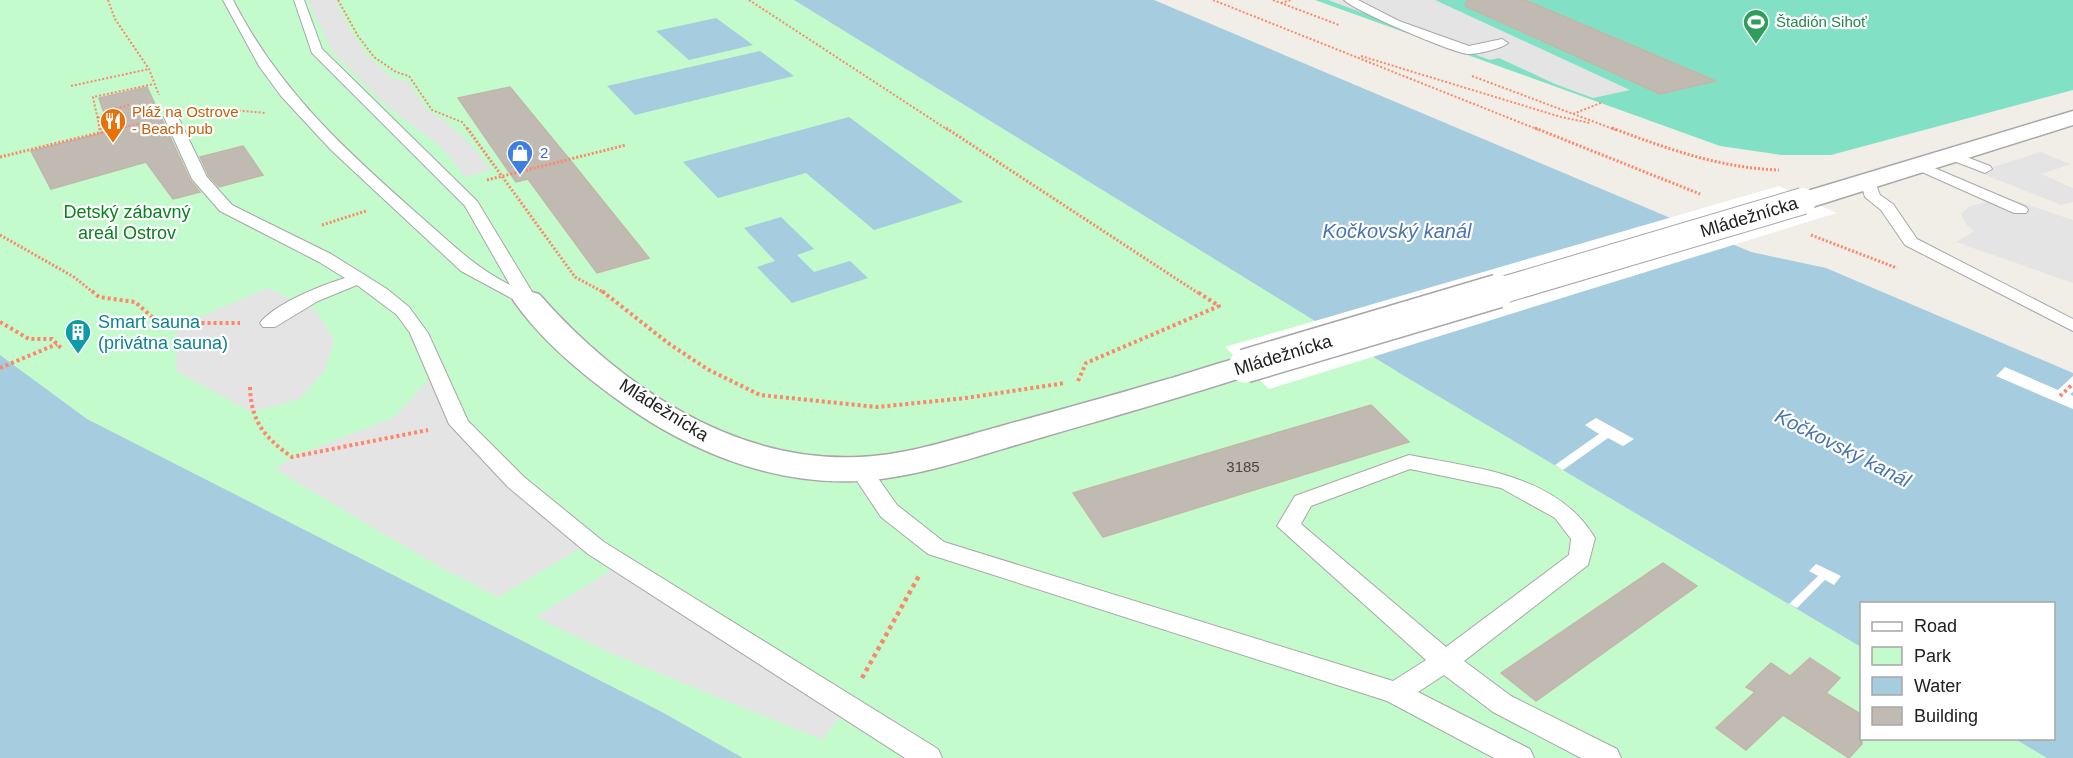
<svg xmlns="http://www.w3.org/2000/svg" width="2073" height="758" font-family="Helvetica,sans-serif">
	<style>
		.park { fill: #c3fbcc }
		.pitch { fill: #82e1c5 }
		.parking { fill: #e4e4e4 }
		.water { fill: #a5ccdf }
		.pier { fill: #fff }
		.building { fill: #c1bab2; stroke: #c3b6a8; stroke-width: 1.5 }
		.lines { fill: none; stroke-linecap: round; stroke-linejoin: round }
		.lane-casing { stroke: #a7a7a7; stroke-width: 2 }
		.street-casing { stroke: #a7a7a7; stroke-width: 3 }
		.path-far3 { stroke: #fd876a; stroke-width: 2; stroke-dasharray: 2 2; stroke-linecap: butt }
		.path-far2 { stroke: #fd876a; stroke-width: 3; stroke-dasharray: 2 2; stroke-linecap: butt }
		.path-far1 { stroke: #fd876a; stroke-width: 4; stroke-dasharray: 3 3; stroke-linecap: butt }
		.path { stroke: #fd876a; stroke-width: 4.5; stroke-dasharray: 4 4; stroke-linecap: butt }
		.lane { fill: #fff; fill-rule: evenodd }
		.street { fill: #fff; fill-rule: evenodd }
		.street-bridge-far1-casing { stroke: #a7a7a7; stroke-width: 28; stroke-linecap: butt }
		.street-bridge-casing { stroke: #a7a7a7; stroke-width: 36; stroke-linecap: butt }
		.street-bridge-far1 { stroke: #fff; stroke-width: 26 }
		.street-bridge { stroke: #fff; stroke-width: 33 }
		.labels { text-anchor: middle; stroke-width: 4.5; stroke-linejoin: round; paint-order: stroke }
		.far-leisure-label { font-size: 15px; fill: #27864d; stroke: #fff; text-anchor: start }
		.far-food-label { font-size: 15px; fill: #c56008; stroke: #fff; text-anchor: start }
		.far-shop-label { font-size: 15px; fill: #366cbe; stroke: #fff; text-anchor: start }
		.number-label { font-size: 15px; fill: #484644 }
		.park-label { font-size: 18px; fill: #09821f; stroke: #fff }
		.street-label { font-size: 18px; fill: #202020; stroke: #fff }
		.culture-label { font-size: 18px; fill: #0d838f; stroke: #fff; text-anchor: start }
		.water-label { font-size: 20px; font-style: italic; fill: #4974b2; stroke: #fff }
	</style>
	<rect width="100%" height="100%" fill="#f0eee6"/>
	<path class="park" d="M0 0H794L1406 377 1861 647 1862 738 2015 739 2047 758H743L662 712 87 419 0 355Z"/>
	<path class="pitch" d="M1315 0H2073V90L1831 155H1781L1720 146Z"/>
	<g class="parking">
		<path d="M308 0H335L351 32 367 55 392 78 407 81 427 110 445 121 469 142 491 170 465 177 443 149 387 106 333 53Z"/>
		<path d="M1328 0H1435L1630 90 1593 98 1555 84 1499 58 1490 60Z"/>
		<path d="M2040 152 2071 164 2041 174 2073 188V202L2061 205 1978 172Z"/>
		<path d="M1998 195 2073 220V283L1956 242 1974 231 1966 224 1961 214 1970 206 1984 203Z"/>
		<path d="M268 288 316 311 334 340 325 370 300 399 251 412 176 371 175 334 193 320Z"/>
		<path d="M434 373 459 424 589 543 498 597 433 563 275 469 292 457 395 417Z"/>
		<path d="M621 564 846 707 823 740 610 653 536 617Z"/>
	</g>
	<g class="water">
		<path d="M794 0H1154L1751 252 1826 268 2073 373V758H2047L2015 739 2054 738V604H1862L1861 647 1406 377Z"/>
		<path d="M716 18 753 45 689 60 656 31Z"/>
		<path d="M760 51 794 76 635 115 607 86Z"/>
		<path d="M849 117 963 202 874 230 806 173 718 198 683 162Z"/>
		<path d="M781 217 814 249 797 255 814 272 850 261 868 278 792 303 757 267 775 261 744 228Z"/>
		<path d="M0 355 87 419 662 712 743 758H0Z"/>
	</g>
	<g class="pier">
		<path d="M1779 186 1836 213 1269 389 1225 347Z"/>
		<path d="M2005 367 2058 390 2073 376V392L2070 394 2073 396V409L1996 376Z"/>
		<path d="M1596 418 1634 439 1623 446 1608 438 1563 470 1555 465 1599 434 1585 425Z"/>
		<path d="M1816 564 1841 576 1834 585 1825 580 1797 608 1789 604 1818 576 1809 571Z"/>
	</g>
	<g class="building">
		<path d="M1467 0H1525L1716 81 1660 94 1465 6Z"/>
		<path d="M147 87 190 180 200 192 173 199 146 162 51 189 31 151 110 131 99 98Z"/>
		<path d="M510 87 570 160 649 258 597 273 528 179 516 182 458 98Z"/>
		<path d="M243 146 263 175 219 187 209 176 200 157Z"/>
		<path d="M1371 405 1409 442 1103 537 1073 493Z"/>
		<path d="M1663 563 1697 586 1536 701 1501 673Z"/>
		<path d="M1810 658 1840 678 1826 693 1862 715V744L1849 758 1783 715 1746 750 1716 728 1755 692 1746 687 1771 663 1790 676Z"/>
	</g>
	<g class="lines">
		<g class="lane-casing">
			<g id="lane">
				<path d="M223 0H233C279 90 345 150 420 216 450 242 474 267 510 285L465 206 312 53 294 0H304L322 49 477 201 537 300 534 304H522L461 271 331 150 281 96 259 66Z"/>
				<path d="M1344 0H1358L1399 21 1469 46 1502 39 1508 43C1501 49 1478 54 1468 54 1453 53 1355 11 1344 0Z"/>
				<path d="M171 113 178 117 207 177 232 205 331 254 387 289 409 307 428 333 468 421 524 477 604 542 938 749 942 758H905L588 554 508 487 449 424 410 333 397 315 357 285 318 301 275 327H263L260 323C274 304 322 285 345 278L319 262 220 211 192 179 164 117Z"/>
				<path d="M1951 151 1990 166 1992 169 1985 173 1946 158 1944 155 1946 152Z"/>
				<path d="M1918 161 2026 207 2028 210 2026 213H2014L1913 168 1911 165 1913 162Z"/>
				<path d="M1868 175 1873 177 1880 195 1893 204 1917 239 2073 319V331L1905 245 1881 210 1865 197 1860 180Z"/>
				<path d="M1409 455C1475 468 1557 474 1595 538L1588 565 1464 661 1511 696 1617 749 1621 758H1581L1493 712 1444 675 1418 692 1530 749 1534 758H1494L1387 701 928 554 881 517 849 469 852 464H868L897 505 944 542 1393 681 1426 660 1277 526 1295 496ZM1410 469 1501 488 1555 518 1571 539 1569 555 1446 647 1301 524 1311 506Z"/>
			</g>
		</g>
		<g class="street-casing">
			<g id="street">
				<path d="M2073 111V125L1812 207 1803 209 1794 207 1790 201 1794 195Z"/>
				<path d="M528 291 539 294C619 385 733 463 859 457 909 455 957 438 1005 425 1055 411 1104 398 1154 383 1184 375 1214 364 1245 356L1256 359 1261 366 1256 373C1186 396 1115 416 1043 437 990 452 936 472 881 479 786 491 693 455 618 400 579 372 540 339 513 300L517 294Z"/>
			</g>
		</g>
		<g class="path-far3">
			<path d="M108 0 115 19 149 69 159 95"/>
			<path d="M338 0 358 36 374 57 396 72 409 76 432 110 462 122 468 130"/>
			<path d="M749 0 948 130"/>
			<path d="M1213 0 1539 130"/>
			<path d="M1273 0 1339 25"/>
			<path d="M1281 3 1291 0"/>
			<path d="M1361 56 1561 117 1590 123"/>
			<path d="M1472 76 1616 130"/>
			<path d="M71 86 149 69"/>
			<path d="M199 110 207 108 266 113"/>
			<path d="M108 111 129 105"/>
			<path d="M1573 114 1603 102"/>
			<path d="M98 118 109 109"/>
			<path d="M100 130 93 97 154 84"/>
			<path d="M113 130 145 122"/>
		</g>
		<g class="path-far2">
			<path d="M100 128 101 133"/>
			<path d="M467 128 575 277 605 293"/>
			<path d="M946 128 1198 293"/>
			<path d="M1535 128 1700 194"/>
			<path d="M1612 128C1668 149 1720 168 1779 170"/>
			<path d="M0 157 119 128"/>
			<path d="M487 180 626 145"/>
			<path d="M322 225 366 211"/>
			<path d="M0 235 74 277 94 293"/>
			<path d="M1811 235 1897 268"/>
		</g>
		<g class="path-far1">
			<path d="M92 291 99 297 135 302 159 323H240"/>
			<path d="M602 291 668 343 707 369 760 395 877 407 966 398 1065 383"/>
			<path d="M0 322 29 339H52L62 349"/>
			<path d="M0 368 57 344"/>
			<path d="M1078 381 1086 363 1219 306 1196 291"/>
			<path d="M250 387C251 422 265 438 292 457L428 430"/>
			<path d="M2060 396 2073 384"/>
		</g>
		<path class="path" d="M862 678 920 574"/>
		<use href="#lane" class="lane"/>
		<use href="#street" class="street"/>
		<g class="street-bridge-far1-casing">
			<path id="street-bridge-far1" d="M1493 293 1803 201"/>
		</g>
		<g class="street-bridge-casing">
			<path id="street-bridge" d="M1245 366 1498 291"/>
		</g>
		<use href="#street-bridge-far1" class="street-bridge-far1"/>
		<use href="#street-bridge" class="street-bridge"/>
	</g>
	<defs>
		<g id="stadium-pin" transform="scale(1.35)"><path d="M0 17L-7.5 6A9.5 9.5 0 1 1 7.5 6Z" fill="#2e9e5b" stroke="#fff"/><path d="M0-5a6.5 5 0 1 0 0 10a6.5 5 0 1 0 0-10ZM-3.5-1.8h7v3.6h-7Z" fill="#fff"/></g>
		<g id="restaurant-pin" transform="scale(1.35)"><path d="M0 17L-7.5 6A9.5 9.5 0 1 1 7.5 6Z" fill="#e8710a" stroke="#fff"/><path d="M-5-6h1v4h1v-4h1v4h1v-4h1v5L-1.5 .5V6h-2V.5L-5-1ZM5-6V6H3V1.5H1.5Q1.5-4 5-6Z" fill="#fff"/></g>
		<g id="shop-pin" transform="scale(1.35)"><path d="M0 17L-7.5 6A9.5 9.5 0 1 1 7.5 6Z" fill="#3f7fe0" stroke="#fff"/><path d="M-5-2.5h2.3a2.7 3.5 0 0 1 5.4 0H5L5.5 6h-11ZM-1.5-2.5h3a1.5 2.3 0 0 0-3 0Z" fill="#fff"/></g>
		<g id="building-pin" transform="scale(1.35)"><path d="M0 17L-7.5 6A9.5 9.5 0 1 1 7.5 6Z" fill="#0f9aa8" stroke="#fff"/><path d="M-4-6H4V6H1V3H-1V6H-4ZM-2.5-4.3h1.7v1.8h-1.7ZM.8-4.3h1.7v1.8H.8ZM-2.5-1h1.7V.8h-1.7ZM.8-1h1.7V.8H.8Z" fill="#fff"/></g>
	</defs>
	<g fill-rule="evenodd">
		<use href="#stadium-pin" x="1756" y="22"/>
		<use href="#restaurant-pin" x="113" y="121"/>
		<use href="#shop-pin" x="520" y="153"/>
		<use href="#building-pin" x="78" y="332"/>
	</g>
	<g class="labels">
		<g class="far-leisure-label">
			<text x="1776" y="27">Štadión Sihoť</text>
		</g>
		<g class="far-food-label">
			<text x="132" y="117">Pláž na Ostrove<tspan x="132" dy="17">- Beach pub</tspan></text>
		</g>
		<g class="far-shop-label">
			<text x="540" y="158">2</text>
		</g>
		<g class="number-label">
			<text x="1243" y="472">3185</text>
		</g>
		<g class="park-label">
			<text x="127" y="218">Detský zábavný<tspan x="127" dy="21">areál Ostrov</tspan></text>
		</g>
		<g class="street-label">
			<text transform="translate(1749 217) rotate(-17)" y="6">Mládežnícka</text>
			<text transform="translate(1283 355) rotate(-17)" y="6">Mládežnícka</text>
			<text transform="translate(664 410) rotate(32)" y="6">Mládežnícka</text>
		</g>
		<g class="culture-label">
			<text x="98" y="328">Smart sauna<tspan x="98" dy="21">(privátna sauna)</tspan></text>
		</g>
		<g class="water-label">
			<text x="1397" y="238">Kočkovský kanál</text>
			<text transform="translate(1843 448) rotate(27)" y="7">Kočkovský kanál</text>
		</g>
	</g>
	<rect x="1860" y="602" width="195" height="138" fill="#ffffff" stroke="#a6a6a6" stroke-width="1.5"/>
	<rect x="1872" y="622" width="30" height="9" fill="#ffffff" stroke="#a6a6a6" stroke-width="1.5"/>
	<text x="1914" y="632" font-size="18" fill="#202020">Road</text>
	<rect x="1872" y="647" width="30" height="18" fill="#c3fbcc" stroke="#a6a6a6" stroke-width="1.5"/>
	<text x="1914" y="662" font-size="18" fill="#202020">Park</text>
	<rect x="1872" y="677" width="30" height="18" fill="#a5ccdf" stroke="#a6a6a6" stroke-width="1.5"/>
	<text x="1914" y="692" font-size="18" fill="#202020">Water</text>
	<rect x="1872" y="707" width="30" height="18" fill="#c1bab2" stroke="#a6a6a6" stroke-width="1.5"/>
	<text x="1914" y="722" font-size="18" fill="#202020">Building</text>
</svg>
